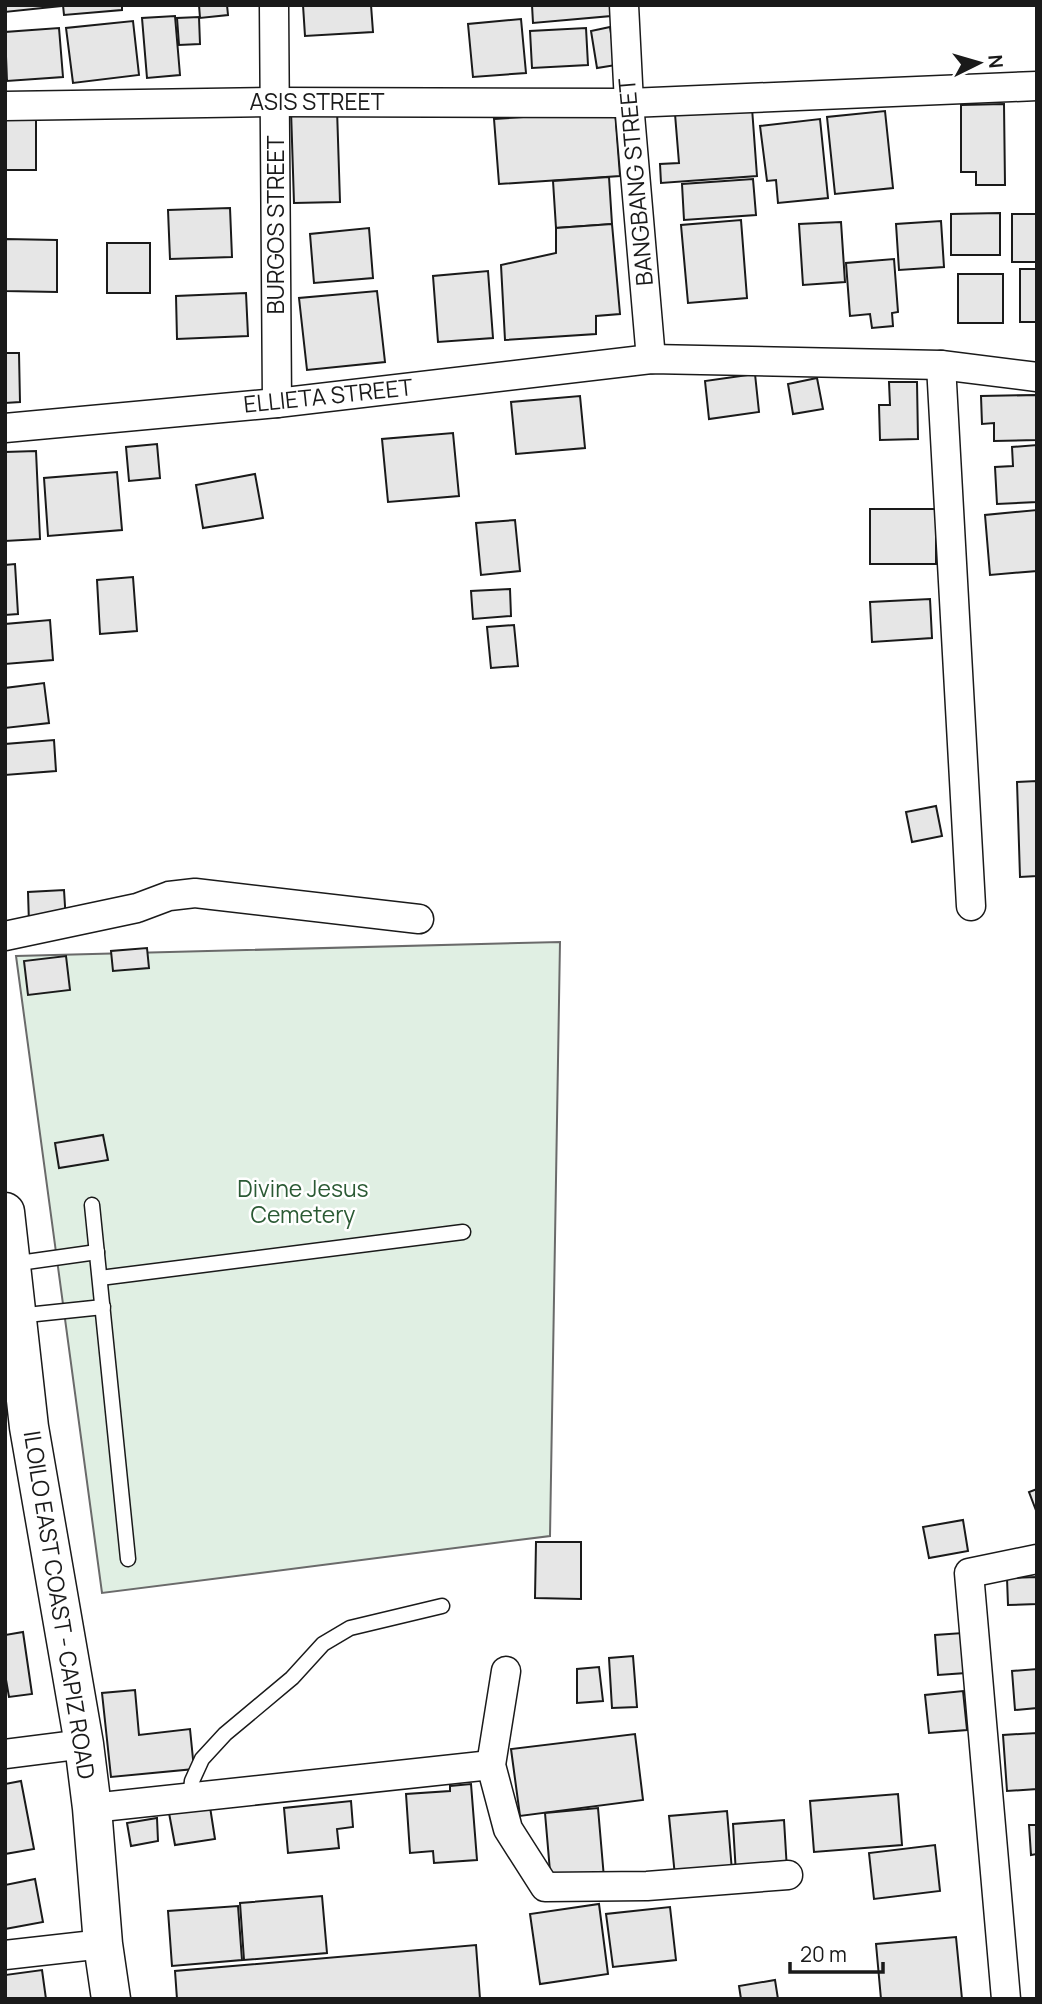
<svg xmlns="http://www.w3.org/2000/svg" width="1042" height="2004" font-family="Manrope,sans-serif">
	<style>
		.green { fill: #e0efe3; stroke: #6a6a6a; stroke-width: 2 }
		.building { fill: #e6e6e6; stroke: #1a1a1a; stroke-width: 2 }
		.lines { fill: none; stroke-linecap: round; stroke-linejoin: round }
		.service-casing { stroke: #1a1a1a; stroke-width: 17 }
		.minor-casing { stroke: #1a1a1a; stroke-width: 31 }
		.primary-casing { stroke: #1a1a1a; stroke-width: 41 }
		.service { stroke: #fff; stroke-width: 14 }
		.minor { stroke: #fff; stroke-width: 28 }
		.primary { stroke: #fff; stroke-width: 38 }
		.labels { text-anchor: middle; stroke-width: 5; stroke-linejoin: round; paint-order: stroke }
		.street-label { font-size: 23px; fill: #1a1a1a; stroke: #fff }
		.park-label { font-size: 23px; fill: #2b5a34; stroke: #fff }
	</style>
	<rect width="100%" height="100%" fill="#fff"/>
	<path class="green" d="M560 942 550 1536 102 1593 16 956Z"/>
	<g class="building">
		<path d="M5 5H61V6L5 12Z"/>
		<path d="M63 5H122V10L64 15Z"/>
		<path d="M199 5H227L228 15 200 18Z"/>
		<path d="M303 5H371L373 32 305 36Z"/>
		<path d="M532 5H610L611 16 533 23Z"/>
		<path d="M175 16 180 75 147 78 142 18Z"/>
		<path d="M199 17 200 44 179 45 177 18Z"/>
		<path d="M521 19 526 73 473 77 468 24Z"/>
		<path d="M133 21 139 75 73 83 66 28Z"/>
		<path d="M610 27 616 65 597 68 591 31Z"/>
		<path d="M59 28 63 77 7 81 5 32Z"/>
		<path d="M586 28 588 65 532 68 530 31Z"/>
		<path d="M1004 104 1005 185H976V172H961V105Z"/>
		<path d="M752 108 757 176 661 183 660 164 679 163 675 114Z"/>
		<path d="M337 109 340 202 294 203 291 110Z"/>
		<path d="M615 111 620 176 499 184 494 119Z"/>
		<path d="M885 111 893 188 835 194 827 117Z"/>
		<rect x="5" y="117" width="31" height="53"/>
		<path d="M820 119 828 198 778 203 776 180 767 181 760 126Z"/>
		<path d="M609 177 612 224 556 228 553 181Z"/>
		<path d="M753 179 756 215 684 220 682 184Z"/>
		<path d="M230 208 232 257 170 259 168 210Z"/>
		<path d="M1000 213V255H951V214Z"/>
		<rect x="1012" y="214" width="25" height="48"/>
		<path d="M741 220 747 298 688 303 681 225Z"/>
		<path d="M941 221 944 267 899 270 896 224Z"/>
		<path d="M841 222 845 282 803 285 799 224Z"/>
		<path d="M612 224 620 314 596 316V334L505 340 501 265 556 253V228Z"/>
		<path d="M369 228 373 278 314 283 310 234Z"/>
		<path d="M5 239 57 240V292L5 291Z"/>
		<rect x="107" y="243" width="43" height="50"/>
		<path d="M894 259 898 312 892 313 893 326 872 328 870 314 850 316 846 263Z"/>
		<rect x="1020" y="269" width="17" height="53"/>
		<path d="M488 271 493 338 438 342 433 276Z"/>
		<rect x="958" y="274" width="45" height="49"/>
		<path d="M377 291 385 362 307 370 299 298Z"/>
		<path d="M246 293 248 336 177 339 176 296Z"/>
		<path d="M5 353H19L20 402 5 403Z"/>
		<path d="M755 374 759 412 709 419 705 381Z"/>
		<path d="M817 378 823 409 793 414 788 384Z"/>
		<path d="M889 382H917L918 439 880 440 879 405H890Z"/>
		<path d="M1037 395V440L994 441V423L982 424 981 396Z"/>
		<path d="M580 396 585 448 516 454 511 402Z"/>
		<path d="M453 433 459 496 388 502 382 439Z"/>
		<path d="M157 444 160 478 129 481 126 447Z"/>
		<path d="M1037 445V502L997 504 995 467 1013 466 1012 447Z"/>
		<path d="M36 451 40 539 5 541V452Z"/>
		<path d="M117 472 122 530 48 536 44 478Z"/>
		<path d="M255 474 263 518 203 528 196 485Z"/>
		<rect x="870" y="509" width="66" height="55"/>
		<path d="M1037 510V571L990 575 985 515Z"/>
		<path d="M515 520 520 571 481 575 476 523Z"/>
		<path d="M15 564 18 614 5 615V565Z"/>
		<path d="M133 577 137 631 100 634 97 580Z"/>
		<path d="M510 589 511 616 473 619 471 591Z"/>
		<path d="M930 599 932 638 872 642 870 602Z"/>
		<path d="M50 620 53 660 5 664V624Z"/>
		<path d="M514 625 518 666 491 668 487 627Z"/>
		<path d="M44 683 49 723 5 728V688Z"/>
		<path d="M54 740 56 771 5 775V744Z"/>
		<path d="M1037 781V876L1020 877 1017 782Z"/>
		<path d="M936 806 942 836 912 842 906 812Z"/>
		<path d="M64 890 66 922 29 924 28 892Z"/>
		<path d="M147 948 149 968 113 971 111 951Z"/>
		<path d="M66 956 70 990 28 995 24 961Z"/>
		<path d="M103 1135 108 1160 59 1168 55 1143Z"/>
		<path d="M1037 1489V1513L1029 1492Z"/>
		<path d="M963 1520 968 1551 929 1558 923 1527Z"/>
		<path d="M536 1542H581V1599L535 1598Z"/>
		<path d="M1037 1577V1604L1008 1605 1007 1578Z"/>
		<path d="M23 1632 32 1694 9 1697 5 1674V1635Z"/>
		<path d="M963 1633 966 1673 938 1675 935 1635Z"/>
		<path d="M633 1656 637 1707 612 1708 609 1658Z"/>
		<path d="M599 1667 603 1701 577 1703V1669Z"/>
		<path d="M1037 1669V1708L1015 1710 1012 1671Z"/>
		<path d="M135 1690 139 1735 190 1729 194 1769 111 1777 102 1693Z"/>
		<path d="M963 1691 967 1730 929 1733 925 1695Z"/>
		<path d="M1037 1733V1789L1007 1791 1003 1735Z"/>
		<path d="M635 1734 643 1800 520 1816 511 1749Z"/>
		<path d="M21 1781 34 1849 5 1854V1784Z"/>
		<path d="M471 1784 477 1860 434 1863 433 1851 410 1853 406 1794 450 1791V1786Z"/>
		<path d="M898 1794 902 1845 814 1852 810 1801Z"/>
		<path d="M351 1801 353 1827 337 1829 339 1848 288 1853 284 1808Z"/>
		<path d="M210 1807 215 1839 175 1845 169 1813Z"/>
		<path d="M598 1808 604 1878 551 1883 545 1813Z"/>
		<path d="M727 1811 732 1871 675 1876 669 1816Z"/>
		<path d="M157 1818 158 1841 131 1846 127 1823Z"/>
		<path d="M784 1820 787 1870 736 1874 733 1824Z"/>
		<path d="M1029 1825H1037V1854L1031 1855Z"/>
		<path d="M935 1845 940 1891 874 1899 869 1853Z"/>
		<path d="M35 1879 43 1922 5 1929V1885Z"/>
		<path d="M322 1896 327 1953 244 1960 240 1903Z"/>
		<path d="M599 1904 608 1974 540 1984 530 1914Z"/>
		<path d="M238 1906 242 1960 172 1966 168 1911Z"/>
		<path d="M670 1907 676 1960 613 1967 606 1914Z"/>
		<path d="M956 1937 962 1999H881L876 1944Z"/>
		<path d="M476 1945 480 1999H177L175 1971Z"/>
		<path d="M42 1970 46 1999H5V1975Z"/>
		<path d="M775 1980 778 1999H741L739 1986Z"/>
	</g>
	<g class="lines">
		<g class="service-casing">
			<g id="service">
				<path d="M92 1205 128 1559"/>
				<path d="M12 1264 97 1252"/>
				<path d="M100 1278 463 1232"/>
				<path d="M17 1316 103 1307"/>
				<path d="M190 1797 192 1781 202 1759 225 1734 292 1678 323 1644 350 1628 442 1606"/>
			</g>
		</g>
		<g class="minor-casing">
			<g id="minor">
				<path d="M274 5 277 403"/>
				<path d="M624 5 629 103 651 359"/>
				<path d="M5 106 275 102 629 103 1037 86"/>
				<path d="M941 365 971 906"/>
				<path d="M5 428 277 403 651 359 941 365 1037 377"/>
				<path d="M5 936 137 908 169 896 195 893 419 919"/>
				<path d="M506 1671 491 1765 508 1829 545 1887 647 1886 788 1875"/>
				<path d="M5 1754 84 1744"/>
				<path d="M92 1808 491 1765"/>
				<path d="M5 1955 103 1944"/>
				<path d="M1006 1999 969 1573 1037 1559"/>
			</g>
		</g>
		<g class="primary-casing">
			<path id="primary" d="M5 1212 29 1427 84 1744 92 1808 103 1944 111 1999"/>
		</g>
		<use href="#service" class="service"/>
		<use href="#minor" class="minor"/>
		<use href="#primary" class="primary"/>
	</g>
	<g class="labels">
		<g class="street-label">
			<text x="317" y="110">ASIS STREET</text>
			<text transform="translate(636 182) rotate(-95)" y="8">BANGBANG STREET</text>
			<text transform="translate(276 225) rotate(-90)" y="8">BURGOS STREET</text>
			<text transform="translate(328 396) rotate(-6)" y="8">ELLIETA STREET</text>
			<text transform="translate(59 1605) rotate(81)" y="8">ILOILO EAST COAST - CAPIZ ROAD</text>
		</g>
		<g class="park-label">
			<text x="303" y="1197">Divine Jesus<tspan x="303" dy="26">Cemetery</tspan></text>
		</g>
	</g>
	<rect width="1042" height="2004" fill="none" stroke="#1a1a1a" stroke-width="14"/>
	<g transform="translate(979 63) rotate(85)" stroke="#ffffff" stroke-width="5" paint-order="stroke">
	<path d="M0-5L12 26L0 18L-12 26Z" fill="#1a1a1a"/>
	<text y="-10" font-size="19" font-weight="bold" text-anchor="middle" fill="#1a1a1a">N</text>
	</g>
	<path d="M790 1962v10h93v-10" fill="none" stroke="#1a1a1a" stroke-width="3.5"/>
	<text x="800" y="1962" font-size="21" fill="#1a1a1a" stroke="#ffffff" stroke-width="5" paint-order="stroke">20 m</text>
</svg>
